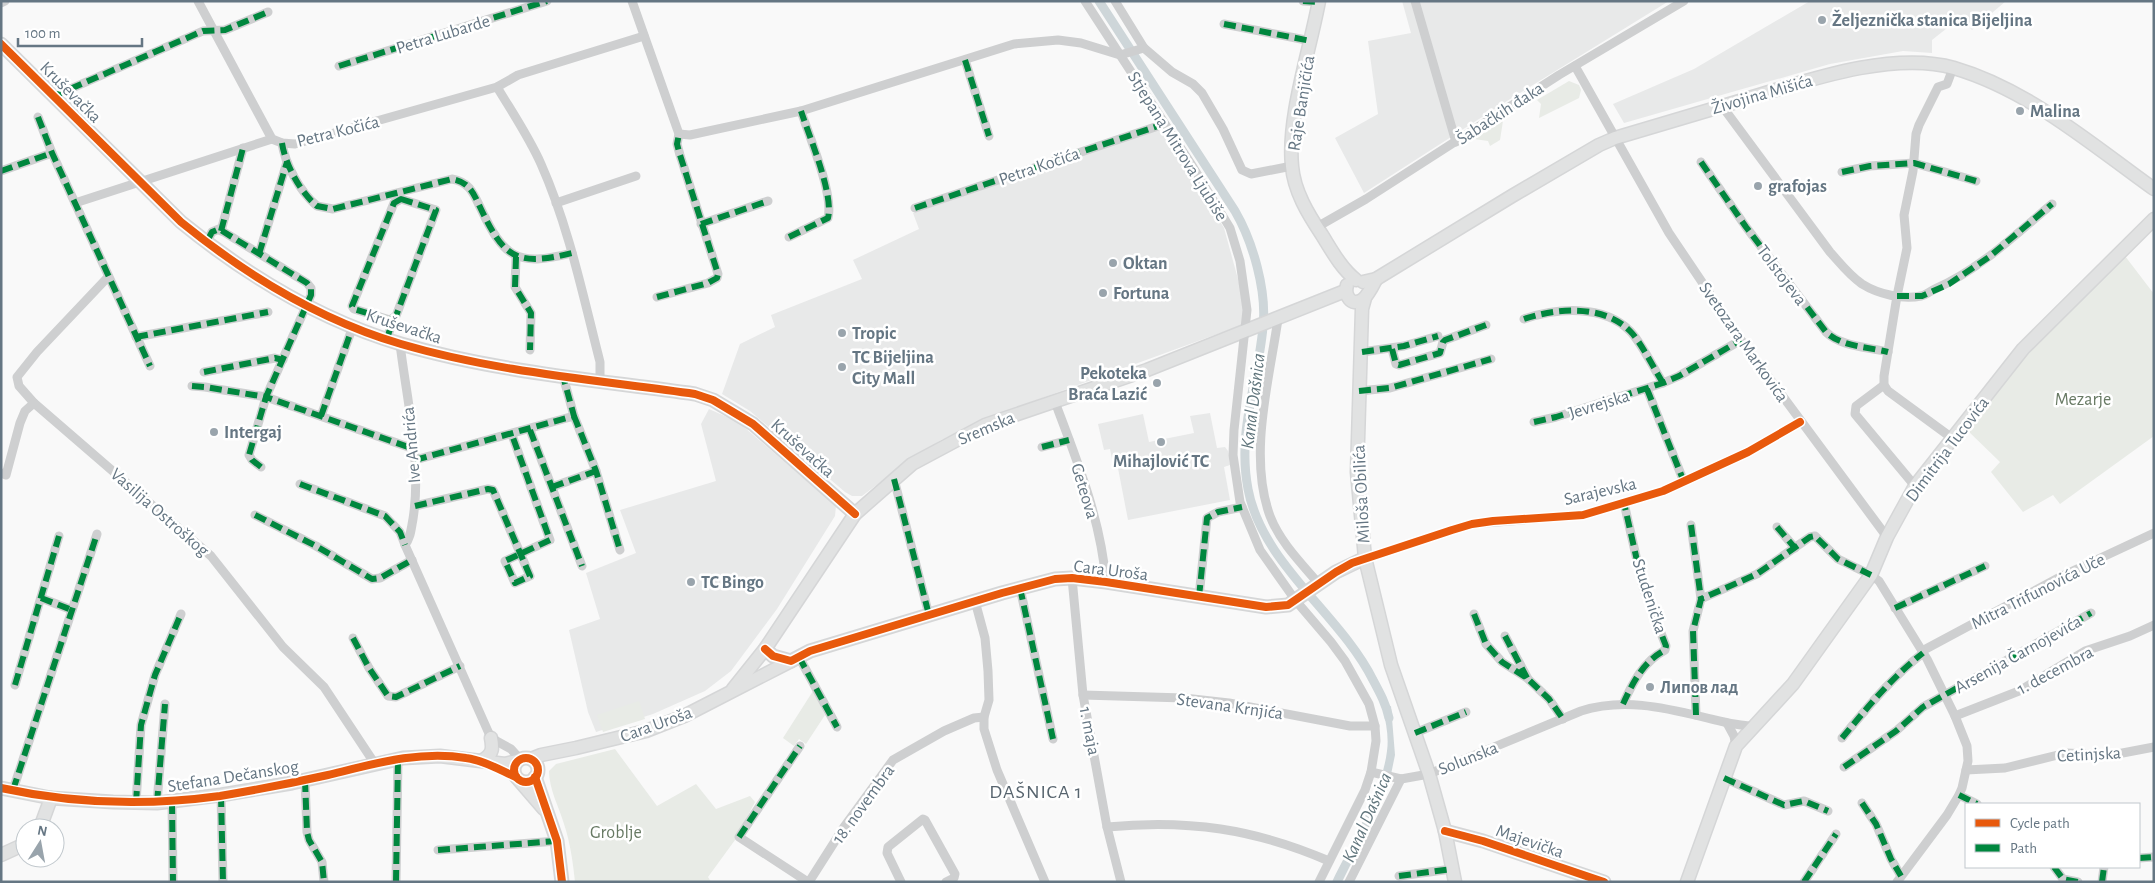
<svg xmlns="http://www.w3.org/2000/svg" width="2155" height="883" font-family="'Alegreya Sans',sans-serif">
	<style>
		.built { fill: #e8e9e9 }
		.green { fill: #e8ebe6 }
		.water { fill: #ced6d9 }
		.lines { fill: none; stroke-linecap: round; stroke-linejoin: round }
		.canal { stroke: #ced6d9; stroke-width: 9 }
		.secondary-casing { stroke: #d5d6d7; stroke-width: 15 }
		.street { stroke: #cecfd0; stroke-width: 9 }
		.secondary { stroke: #e1e2e2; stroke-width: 12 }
		.quiet { stroke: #00873e; stroke-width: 6; stroke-dasharray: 12 6; stroke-linecap: butt }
		.cycleway-casing { stroke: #fff; stroke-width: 11 }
		.cycleway { stroke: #e8590c; stroke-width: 8 }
		.poi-dot { fill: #99a4ac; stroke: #fff; stroke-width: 2 }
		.labels { text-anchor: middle; stroke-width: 5; stroke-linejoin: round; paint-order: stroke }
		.poi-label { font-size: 18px; font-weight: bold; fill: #657683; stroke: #fff; text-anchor: start }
		.street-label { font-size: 18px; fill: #657683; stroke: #fff }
		.park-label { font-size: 18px; fill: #687a64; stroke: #fff }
		.water-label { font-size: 19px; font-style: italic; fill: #60757c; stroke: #fff }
		.quarter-label { font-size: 20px; letter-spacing: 1px; fill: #57646e; stroke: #fff }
	</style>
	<rect width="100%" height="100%" fill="#f9f9f9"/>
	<g class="built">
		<path d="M1402 1H1669L1507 101 1364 193 1335 138 1378 114 1368 41 1411 33Z"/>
		<path d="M1810 1H2006L1972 30 1961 17 1932 40V53L1903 51 1830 64 1624 123 1613 104 1694 69Z"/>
		<path d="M1164 128 1224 228 1241 290 1244 308 1242 325 993 416 941 440 903 465 862 496H852L845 492 750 411 722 394 740 344 775 327 771 315 862 279 853 260 919 229 913 213Z"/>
		<path d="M709 409 738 422 836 506 835 516 777 609 731 671 705 691 653 714 596 732 588 712 569 630 600 619 586 573 636 553 620 510 716 481 701 424Z"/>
		<path d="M1210 413 1217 448 1225 447 1228 451 1230 465 1224 467 1230 500 1128 520 1117 463 1113 464 1110 449 1104 450 1098 424 1143 414 1149 442 1194 433 1190 416Z"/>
	</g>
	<g class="green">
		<path d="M1569 81 1579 85 1581 90 1579 98 1539 118 1541 104 1537 100Z"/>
		<path d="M1503 121 1500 140 1490 146 1488 141 1474 139Z"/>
		<path d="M2125 256 2154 294V436L2060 504 2053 495 2023 512 1991 472 2000 462 1966 429 2019 362Z"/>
		<path d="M813 691 825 715 806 744 799 739 794 746 783 738Z"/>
		<path d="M639 701 645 719 603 732 597 715Z"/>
		<path d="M615 749 657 806 696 784 716 809 750 796 755 802 735 840 708 877 711 882H575C573 862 570 842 564 824 559 807 549 789 549 771L556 764Z"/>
	</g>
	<path class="water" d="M1391 706 1395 755 1388 789 1342 882H1332C1350 844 1382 793 1387 751 1389 737 1386 723 1383 709Z"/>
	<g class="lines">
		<path class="canal" d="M1099 1 1235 211C1253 242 1267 291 1263 327 1258 383 1237 431 1248 489 1262 564 1340 614 1373 680 1380 693 1386 704 1389 718"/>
		<g class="secondary-casing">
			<g id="secondary">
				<path d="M1319 1C1310 50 1287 118 1292 166 1294 191 1308 214 1322 235 1332 251 1341 268 1356 280"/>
				<path d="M1 44 181 222C246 275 320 320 401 344 496 372 597 380 695 394L713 400 753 424 855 514"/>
				<path d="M1363 282 1376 279 1512 196 1599 145 1615 138C1658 125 1700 113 1743 100 1803 82 1891 50 1954 68 2029 90 2091 144 2154 189"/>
				<path d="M1347 285C1344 295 1351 307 1362 300 1368 296 1373 285 1376 279"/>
				<path d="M1365 298 1362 309 1357 472 1365 558 1391 665 1429 774 1445 831 1455 882"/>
				<path d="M765 649 773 656 791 661 810 651 1002 593 1055 579 1072 578 1106 582 1266 607 1288 605 1336 572 1365 558"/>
				<path d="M733 689 765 649 855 514 912 464 985 425 1147 370 1345 291"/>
				<circle cx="526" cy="770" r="12"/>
				<path d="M531 759 541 755 576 748 646 731 684 716 791 661"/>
				<path d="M483 760C493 754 493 748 491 738"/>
				<path d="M535 777 557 841 562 882"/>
				<path d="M519 780 544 809"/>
				<path d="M1 788 51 798 113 802 157 803 221 795 292 783 403 758 440 756 505 764 517 761"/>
				<path d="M40 828 51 798"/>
				<path d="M1445 831 1483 841 1604 882"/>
				<path d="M1 855 25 844"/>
				<path d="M1687 882 1736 746 1793 684 1871 575 1887 537 1915 486 2023 349 2154 219"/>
			</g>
		</g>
		<g class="street">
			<path d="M198 1 272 139 282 143 295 144 497 87 518 75 644 36"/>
			<path d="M632 1 679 134 677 144 680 155 718 274 717 278 708 283 657 297"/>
			<path d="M1085 1 1193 167 1230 228 1240 261 1247 310 1234 430 1233 455 1240 502 1260 550 1296 601 1331 642 1345 661 1369 704 1375 726 1376 741 1371 772 1365 790 1319 882"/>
			<path d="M1115 1 1144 48 1172 72 1193 84 1202 93 1223 129 1242 170 1251 174 1292 166"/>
			<path d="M1303 1 1319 2"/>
			<path d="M1415 1 1456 142"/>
			<path d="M1 3 5 1"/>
			<path d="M1224 24 1311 41"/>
			<path d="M965 60 989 136"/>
			<path d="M339 66 547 1"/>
			<path d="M1575 66 1669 233 1741 340 1887 537"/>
			<path d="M497 87C512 112 529 137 541 164 569 227 583 296 600 362V381"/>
			<path d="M54 96 203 31 225 30 268 12"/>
			<path d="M1722 106 1830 252C1840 263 1849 275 1862 284 1878 294 1903 300 1921 296 1926 295 1930 291 1935 289 1979 270 2015 235 2052 204"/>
			<path d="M38 117 52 153 150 366"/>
			<path d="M679 134 690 135 801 111 1014 44 1058 40 1081 43 1120 55 1144 48"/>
			<path d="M282 143C285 164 300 192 317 206L333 209 452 179C469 182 473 192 480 207 504 258 516 267 572 253"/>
			<path d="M1701 162 1746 227 1826 332C1841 347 1869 347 1888 352"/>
			<path d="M1 171 52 153"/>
			<path d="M1842 172 1870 166 1914 163 1976 181"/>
			<path d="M401 199 436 210 396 316 390 320 354 309 352 306 394 203Z"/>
			<path d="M75 203 272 139"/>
			<path d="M556 203 636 176"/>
			<path d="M915 208 1164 124"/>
			<path d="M701 224 768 201"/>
			<path d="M1317 227 1366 199 1559 75 1684 1"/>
			<path d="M221 231 243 148"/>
			<path d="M789 237 828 218C834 194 809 136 801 111"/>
			<path d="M259 254 287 162"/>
			<path d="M516 257 515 287 531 313 530 350"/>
			<path d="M108 277 37 352 17 377 19 386 34 403 211 556 283 647 324 687 375 764"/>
			<path d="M1278 319C1269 381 1248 456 1270 516 1280 542 1301 563 1319 584"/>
			<path d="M1524 319C1557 308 1603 304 1630 331 1641 342 1654 369 1663 383"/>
			<path d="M136 337 268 312"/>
			<path d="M387 339 393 319"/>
			<path d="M400 344C407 402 422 461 413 519 411 529 411 537 405 545L491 738 511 749 520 759"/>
			<path d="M1392 349 1396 364 1399 365 1440 353 1443 342 1445 340 1486 325"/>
			<path d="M1362 352 1404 346 1438 336"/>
			<path d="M204 372 275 358 283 360"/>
			<path d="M1884 385 1856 406 1855 414 1915 486"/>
			<path d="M192 386 205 387 266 397 311 295V288L307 283 219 229 212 232 206 243"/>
			<path d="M1647 389 1684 482"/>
			<path d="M1359 391 1390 388 1491 359"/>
			<path d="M1055 402C1077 460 1101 520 1106 582"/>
			<path d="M321 416 353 326"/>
			<path d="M574 416 596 471 620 550"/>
			<path d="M1534 422 1556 417 1663 383 1679 376 1741 340"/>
			<path d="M530 430 582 566"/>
			<path d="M1952 438 1888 391 1884 385V376L1897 296 1907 248 1904 215 1913 171 1916 134 1919 125 1938 87 1947 84 1953 68"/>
			<path d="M1042 447 1069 440"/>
			<path d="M415 460 574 416 563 376"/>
			<path d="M261 467 252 460 249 455 266 397 414 449"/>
			<path d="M1 473 6 475 20 423 25 411 34 403"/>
			<path d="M894 479 929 615"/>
			<path d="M300 484 385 516 400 532 405 545"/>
			<path d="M552 487 596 471"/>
			<path d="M415 506 488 489 493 490 530 576 515 583 505 561 550 540 512 435"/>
			<path d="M255 515 316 546 372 579 380 578 412 560"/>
			<path d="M1691 525 1701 599"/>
			<path d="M1777 527 1795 548"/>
			<path d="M1365 558 1472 524 1583 515 1663 491 1748 452 1800 422"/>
			<path d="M1072 578 1083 695 1107 827 1121 882"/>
			<path d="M1020 588 1053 739"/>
			<path d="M1199 597 1207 518 1218 512 1242 507"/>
			<path d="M41 598 72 610"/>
			<path d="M975 601 985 638 988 671 989 700 984 717V729L997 770 1045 882"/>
			<path d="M1895 608 1985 566"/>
			<path d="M1474 614 1486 644 1502 662 1527 678 1549 699 1563 719"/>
			<path d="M1505 636 1527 677"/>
			<path d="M353 638 369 668 388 696 396 697 460 666"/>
			<path d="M1922 651 2062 576 2154 533"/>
			<path d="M799 657 837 727"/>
			<path d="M15 685 59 536"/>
			<path d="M1083 695 1184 698 1229 703 1350 726H1375"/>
			<path d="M1623 704C1633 682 1643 662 1665 650L1666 646 1643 587 1624 503"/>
			<path d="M1696 715 1693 631 1701 599 1757 574 1810 537 1815 536 1838 559 1871 575 1879 581 1927 659 1955 716 1967 746 1968 761 1962 788 1959 795 1947 815 1897 882"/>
			<path d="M1955 716 2019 691 2085 651 2130 636 2154 625"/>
			<path d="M1727 723 1734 736 1736 746"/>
			<path d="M1415 733 1466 712"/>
			<path d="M1842 738C1867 708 1892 677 1923 653"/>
			<path d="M800 746 739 837 808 882"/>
			<path d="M1844 767 1896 731 1923 707 2091 613"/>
			<path d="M1966 770 2005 768 2066 753 2112 755 2154 747"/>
			<path d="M1371 772 1401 779 1429 774 1581 711C1622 698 1662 707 1703 717 1720 721 1736 726 1753 726"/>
			<path d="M1724 778 1784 805 1804 801 1828 811"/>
			<path d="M305 780 307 832 309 840 322 862 324 882"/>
			<path d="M13 790 97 534"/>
			<path d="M221 795 223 882"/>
			<path d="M1959 795 1977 804"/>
			<path d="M172 802 173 882"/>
			<path d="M136 803 141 725 155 675 181 614"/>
			<path d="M157 803 165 704"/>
			<path d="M1862 803 1876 824 1891 859 1901 876"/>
			<path d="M1107 827C1188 819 1255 829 1329 861"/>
			<path d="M438 850 557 841"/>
			<path d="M2139 858 2154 857"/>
			<path d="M2054 867 2063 879 2078 882"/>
			<path d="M1399 876 1452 869"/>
			<path d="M396 882 398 759"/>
			<path d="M809 882 844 827 893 760 944 731 974 718 984 717"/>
			<path d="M901 882 887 853 888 847 923 819 925 820 955 874 954 878 946 882"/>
			<path d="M1349 882 1401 779"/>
			<path d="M1804 882 1836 834"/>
			<path d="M2102 882 2104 867"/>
		</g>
		<use href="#secondary" class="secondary"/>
		<g class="quiet">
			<path d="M1303 1 1319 2"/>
			<path d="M1224 24 1311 41"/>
			<path d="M965 60 989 136"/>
			<path d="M339 66 547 1"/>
			<path d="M54 96 203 31 225 30 268 12"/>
			<path d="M38 117 52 153 150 366"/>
			<path d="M282 143C285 164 300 192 317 206L333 209 452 179C469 182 473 192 480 207 504 258 516 267 572 253"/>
			<path d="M1701 162 1746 227 1826 332C1841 347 1869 347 1888 352"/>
			<path d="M1 171 52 153"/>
			<path d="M1842 172 1870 166 1914 163 1976 181"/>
			<path d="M401 199 436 210 396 316 390 320 354 309 352 306 394 203Z"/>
			<path d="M915 208 1164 124"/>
			<path d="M701 224 768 201"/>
			<path d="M221 231 243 148"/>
			<path d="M789 237 828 218C834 194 809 136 801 111"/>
			<path d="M259 254 287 162"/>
			<path d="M516 257 515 287 531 313 530 350"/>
			<path d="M1897 296H1922L1949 284 1989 257 2052 204"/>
			<path d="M657 297 708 283 717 278 718 274 680 155 677 144 679 134"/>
			<path d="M1524 319C1557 308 1603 304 1630 331 1641 342 1654 369 1663 383"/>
			<path d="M136 337 268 312"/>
			<path d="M387 339 393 319"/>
			<path d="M1392 349 1396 364 1399 365 1440 353 1443 342 1445 340 1486 325"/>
			<path d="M1362 352 1404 346 1438 336"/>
			<path d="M204 372 275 358 283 360"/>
			<path d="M192 386 205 387 266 397 311 295V288L307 283 219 229 212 232 206 243"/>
			<path d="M1647 389 1684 482"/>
			<path d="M1359 391 1390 388 1491 359"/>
			<path d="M321 416 353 326"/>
			<path d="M574 416 596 471 620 550"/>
			<path d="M1534 422 1556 417 1663 383 1679 376 1741 340"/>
			<path d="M530 430 582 566"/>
			<path d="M1042 447 1069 440"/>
			<path d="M415 460 574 416 563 376"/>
			<path d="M261 467 252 460 249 455 266 397 414 449"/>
			<path d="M894 479 929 615"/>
			<path d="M300 484 385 516 400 532 405 545"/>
			<path d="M552 487 596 471"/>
			<path d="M415 506 488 489 493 490 530 576 515 583 505 561 550 540 512 435"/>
			<path d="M255 515 316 546 372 579 380 578 412 560"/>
			<path d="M1691 525 1701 599"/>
			<path d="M1777 527 1795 548"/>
			<path d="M1020 588 1053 739"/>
			<path d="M1199 597 1207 518 1218 512 1242 507"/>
			<path d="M41 598 72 610"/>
			<path d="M1895 608 1985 566"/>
			<path d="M1474 614 1486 644 1502 662 1527 678 1549 699 1563 719"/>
			<path d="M1505 636 1527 678"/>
			<path d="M353 638 369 668 388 696 396 697 460 666"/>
			<path d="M799 657 837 727"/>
			<path d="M15 685 59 536"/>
			<path d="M1623 704C1633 682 1643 662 1665 650L1666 646 1643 587 1624 503"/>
			<path d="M1696 715 1693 631 1701 599 1757 574 1810 537 1815 536 1838 559 1871 575"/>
			<path d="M1415 733 1466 712"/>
			<path d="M1842 738C1867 708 1892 677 1923 653"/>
			<path d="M1844 767 1896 731 1923 707 2091 613"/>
			<path d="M1724 778 1784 805 1804 801 1828 811"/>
			<path d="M305 780 307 832 309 840 322 862 324 882"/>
			<path d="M13 790 97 534"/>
			<path d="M221 795 223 882"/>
			<path d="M1959 795 1977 804"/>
			<path d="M172 802 173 882"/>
			<path d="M136 803 141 725 155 675 181 614"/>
			<path d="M157 803 165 704"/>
			<path d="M1862 803 1876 824 1891 859 1901 876"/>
			<path d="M739 837 800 746"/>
			<path d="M438 850 557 841"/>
			<path d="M2139 858 2154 857"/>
			<path d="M2054 867 2063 879 2078 882"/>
			<path d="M1399 876 1452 869"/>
			<path d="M396 882 398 759"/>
			<path d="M1804 882 1836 834"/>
			<path d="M2102 882 2104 867"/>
		</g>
		<g class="cycleway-casing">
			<g id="cycleway">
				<path d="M1 44 181 222C246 275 320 320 401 344 496 372 597 380 695 394L713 400 753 424 855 514"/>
				<path d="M765 649 773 656 791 661 810 651 1002 593 1055 579 1072 578 1106 582 1266 607 1288 605 1336 572 1352 563 1452 530 1472 524 1493 521 1583 515 1663 491 1748 452 1800 422"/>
				<circle cx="526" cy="770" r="12"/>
				<path d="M535 777 557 841 562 882"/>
				<path d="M1 788C74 804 146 806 220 796 256 790 292 783 328 775 373 764 420 750 466 758 483 760 500 770 516 777"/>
				<path d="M1445 831 1483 841 1604 882"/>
			</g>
		</g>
		<use href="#cycleway" class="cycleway"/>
	</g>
	<g class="poi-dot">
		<circle cx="1822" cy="20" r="5"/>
		<circle cx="2020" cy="111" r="5"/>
		<circle cx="1758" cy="186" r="5"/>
		<circle cx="1113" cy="263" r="5"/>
		<circle cx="1103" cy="293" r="5"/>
		<circle cx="842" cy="333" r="5"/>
		<circle cx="842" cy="367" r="5"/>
		<circle cx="1157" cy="383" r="5"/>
		<circle cx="214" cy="432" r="5"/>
		<circle cx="1161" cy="442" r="5"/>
		<circle cx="691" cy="582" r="5"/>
		<circle cx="1650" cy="687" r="5"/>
	</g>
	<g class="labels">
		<g class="poi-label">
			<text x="1832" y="26">Željeznička stanica Bijeljina</text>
			<text x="2030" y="117">Malina</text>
			<text x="1768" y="192">grafojas</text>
			<text x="1123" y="269">Oktan</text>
			<text x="1113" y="299">Fortuna</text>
			<text x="852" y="339">Tropic</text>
			<text x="852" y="363">TC Bijeljina<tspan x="852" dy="21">City Mall</tspan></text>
			<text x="1147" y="379" text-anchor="end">Pekoteka<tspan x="1147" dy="21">Braća Lazić</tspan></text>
			<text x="224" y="438">Intergaj</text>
			<text x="1161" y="467" text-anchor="middle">Mihajlović TC</text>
			<text x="701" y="588">TC Bingo</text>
			<text x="1660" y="693">Липов лад</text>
		</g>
		<g class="street-label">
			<text transform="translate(443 34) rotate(-17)" y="6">Petra Lubarde</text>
			<text transform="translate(71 92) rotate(45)" y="6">Kruševačka</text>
			<text transform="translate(1762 94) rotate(-16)" y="6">Živojina Mišića</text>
			<text transform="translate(1301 103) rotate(-81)" y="6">Raje Banjičića</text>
			<text transform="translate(1500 113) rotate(-33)" y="6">Šabačkih đaka</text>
			<text transform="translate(338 131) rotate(-14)" y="6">Petra Kočića</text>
			<text transform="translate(1178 146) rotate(58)" y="6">Stjepana Mitrova Ljubiše</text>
			<text transform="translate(1039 166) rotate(-19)" y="6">Petra Kočića</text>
			<text transform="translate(1782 275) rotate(53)" y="6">Tolstojeva</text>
			<text transform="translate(404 326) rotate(18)" y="6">Kruševačka</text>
			<text transform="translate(1744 342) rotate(55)" y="6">Svetozara Markovića</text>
			<text transform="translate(1599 404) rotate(-17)" y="6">Jevrejska</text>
			<text transform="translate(986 428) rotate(-23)" y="6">Sremska</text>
			<text transform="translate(411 445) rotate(-95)" y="6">Ive Andrića</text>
			<text transform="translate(803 448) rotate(42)" y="6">Kruševačka</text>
			<text transform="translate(1947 449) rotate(-53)" y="6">Dimitrija Tucovića</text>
			<text transform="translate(1085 491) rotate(73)" y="6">Geteova</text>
			<text transform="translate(1600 491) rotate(-13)" y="6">Sarajevska</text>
			<text transform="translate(1361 494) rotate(-93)" y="6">Miloša Obilića</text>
			<text transform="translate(160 512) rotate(41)" y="6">Vasilija Ostroškog</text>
			<text transform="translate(1111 570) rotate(7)" y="6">Cara Uroša</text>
			<text transform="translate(2038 591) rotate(-27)" y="6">Mitra Trifunovića Uče</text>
			<text transform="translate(1650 596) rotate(72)" y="6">Studenička</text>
			<text transform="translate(2018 654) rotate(-29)" y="6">Arsenija Čarnojevića</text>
			<text transform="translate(2055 670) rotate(-28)" y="6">1. decembra</text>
			<text transform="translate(1230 706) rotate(8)" y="6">Stevana Krnjića</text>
			<text transform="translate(656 724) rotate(-20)" y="6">Cara Uroša</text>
			<text transform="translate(1090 731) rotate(79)" y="6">1. maja</text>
			<text transform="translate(2089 754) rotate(-3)" y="6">Cetinjska</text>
			<text transform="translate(1468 758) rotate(-22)" y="6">Solunska</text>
			<text transform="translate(233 776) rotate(-9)" y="6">Stefana Dečanskog</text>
			<text transform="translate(863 804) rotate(-54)" y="6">18. novembra</text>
			<text transform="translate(1530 841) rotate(19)" y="6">Majevička</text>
		</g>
		<g class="park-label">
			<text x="2083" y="405">Mezarje</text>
			<text x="616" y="838">Groblje</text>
		</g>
		<g class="water-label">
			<text transform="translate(1252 401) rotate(-83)" y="7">Kanal Dašnica</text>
			<text transform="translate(1366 817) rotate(-66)" y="7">Kanal Dašnica</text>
		</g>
		<g class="quarter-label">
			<text x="1036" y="798">DAŠNICA 1</text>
		</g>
	</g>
	<rect width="2155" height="883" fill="none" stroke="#657683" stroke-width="5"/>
	<rect x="1965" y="803" width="175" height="65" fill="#ffffff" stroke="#c1c8cd"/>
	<rect x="1975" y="819" width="25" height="8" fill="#e8590c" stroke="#c1c8cd"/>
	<text x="2010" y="828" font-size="15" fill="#657683">Cycle path</text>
	<rect x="1975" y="844" width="25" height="8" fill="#00873e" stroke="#c1c8cd"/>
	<text x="2010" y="853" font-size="15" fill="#657683">Path</text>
	<g transform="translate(40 843) rotate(11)"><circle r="24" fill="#ffffff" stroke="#c1c8cd"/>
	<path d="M0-4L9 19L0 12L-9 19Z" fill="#99a4ac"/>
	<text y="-8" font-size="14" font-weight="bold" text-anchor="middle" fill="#657683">N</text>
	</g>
	<path d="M18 38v8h124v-8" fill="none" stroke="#657683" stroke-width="2.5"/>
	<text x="25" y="38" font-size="15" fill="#657683" stroke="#ffffff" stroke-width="4" paint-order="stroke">100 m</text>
</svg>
